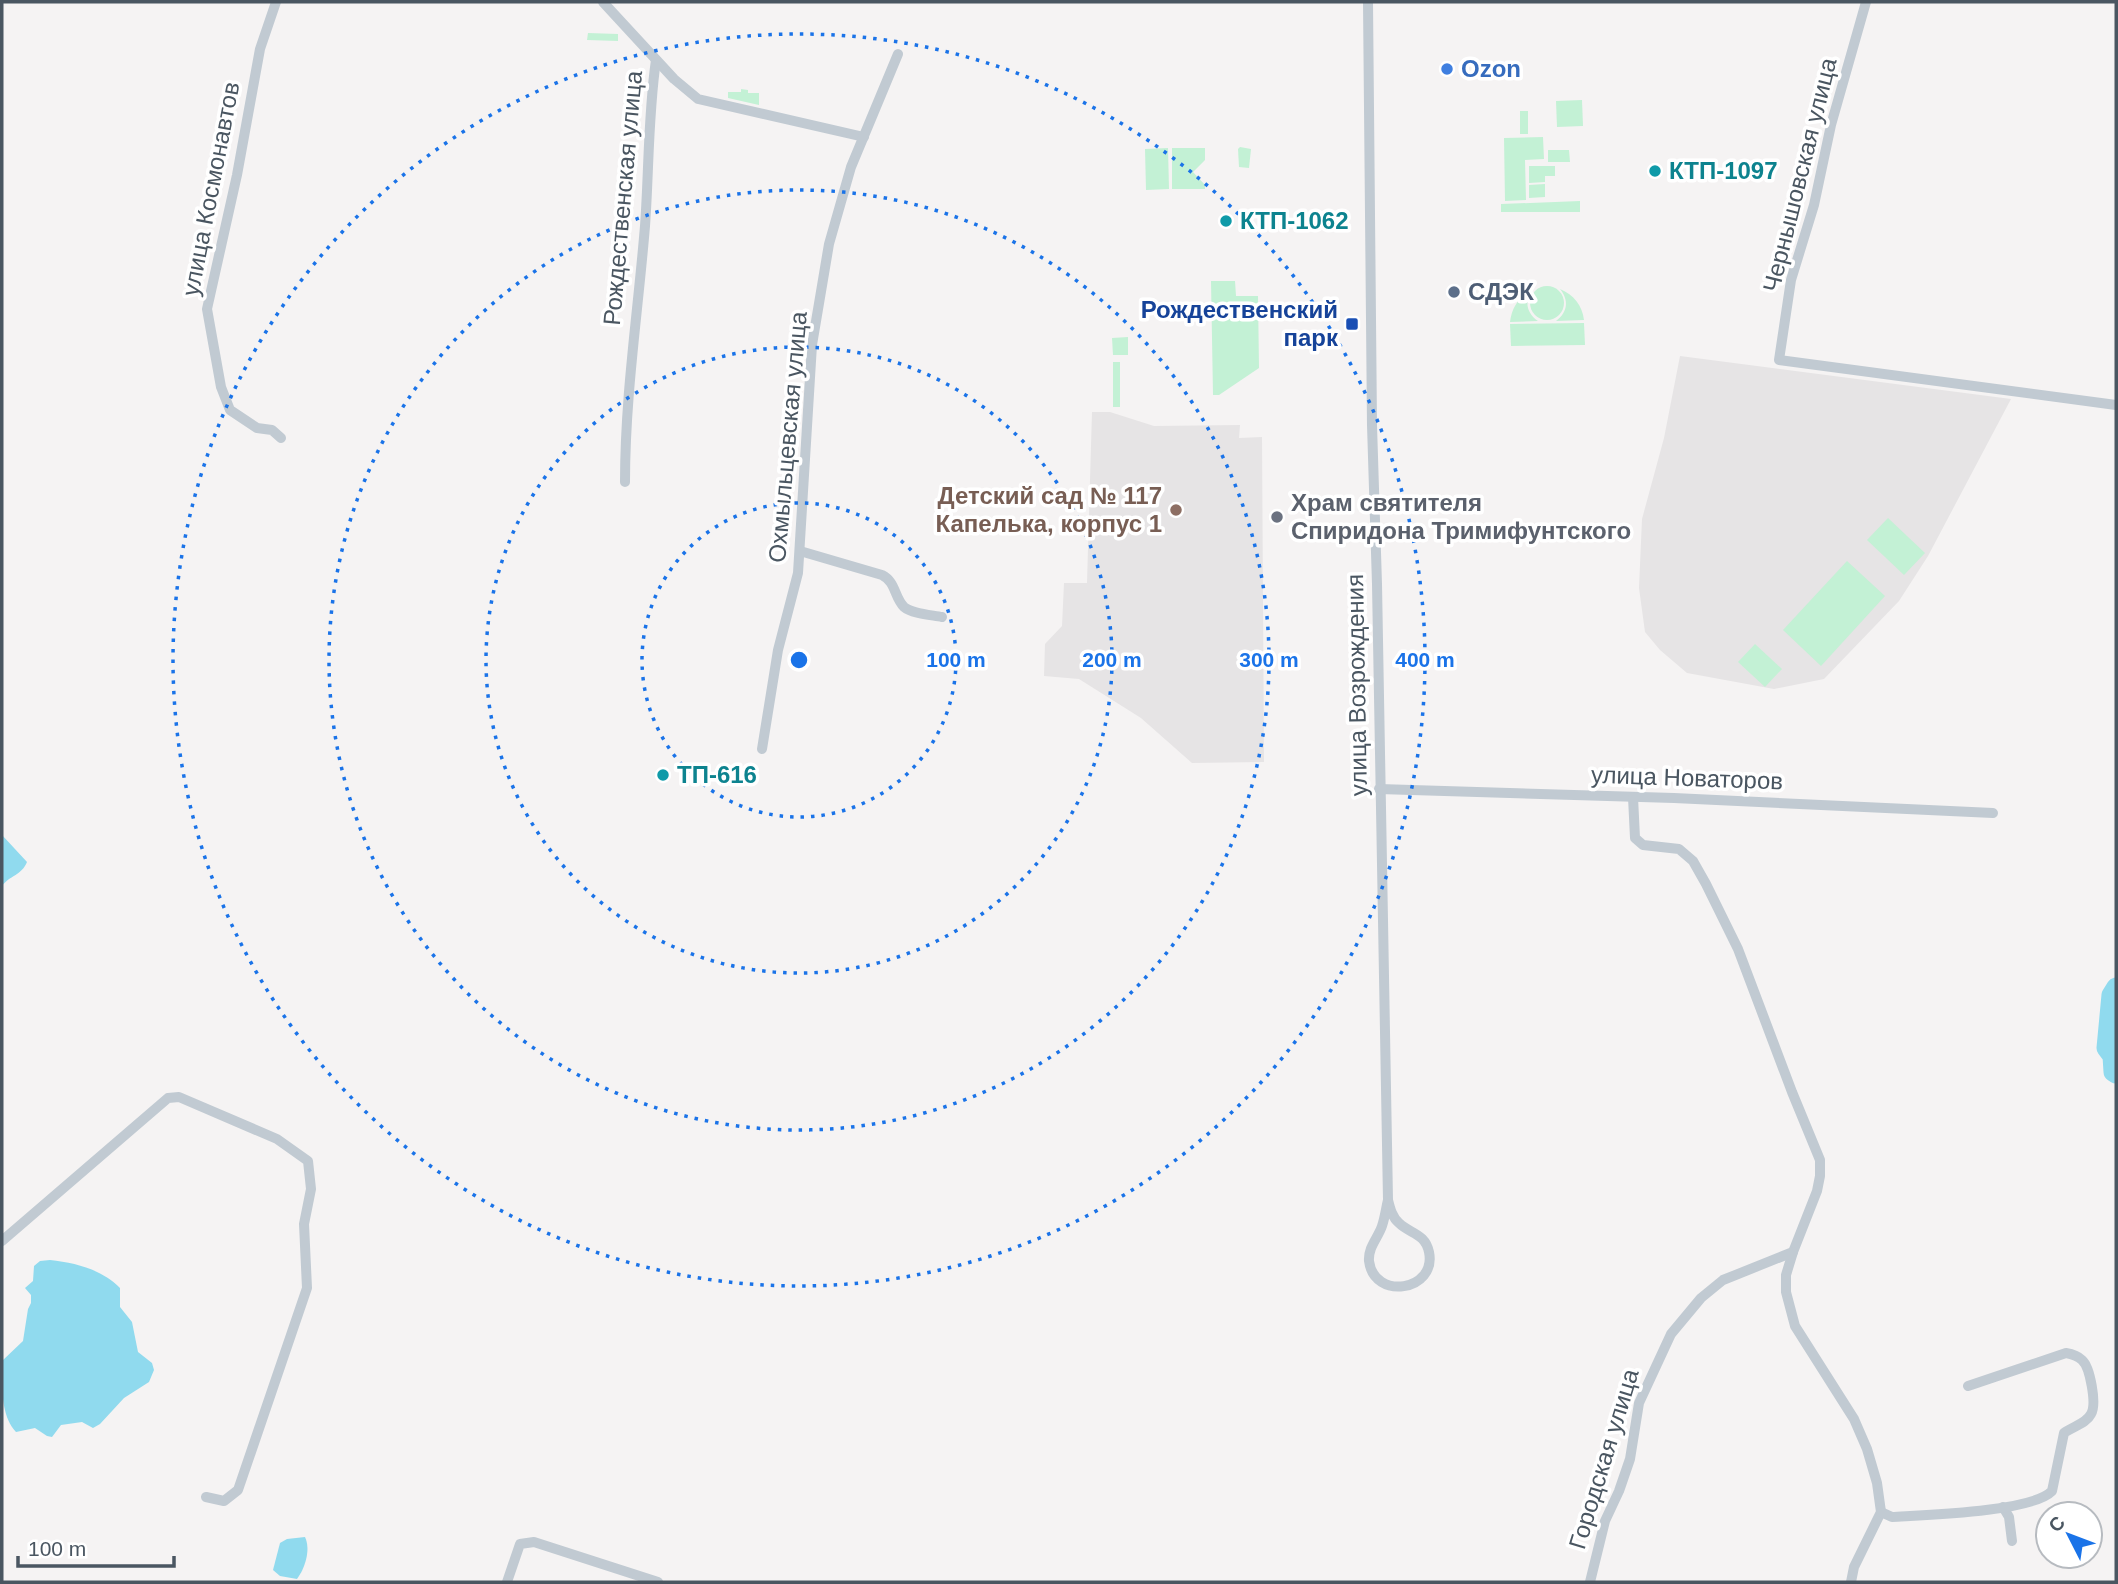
<svg xmlns="http://www.w3.org/2000/svg" width="2118" height="1584" font-family="Arial,sans-serif">
	<style>
		.education { fill: #e6e4e5 }
		.green { fill: #c3f1d5 }
		.water { fill: #90daee }
		.lines { fill: none; stroke-linecap: round; stroke-linejoin: round }
		.river { stroke: #90daee; stroke-width: 19 }
		.minor { stroke: #c1cad2; stroke-width: 10 }
		.ring { fill: none; stroke: #1a73e8; stroke-width: 3.5; stroke-dasharray: 3.5 7 }
		.shop-dot { fill: #3f7fe0; stroke: #fff; stroke-width: 2.5 }
		.culture-dot { fill: #0f9aa8; stroke: #fff; stroke-width: 2.5 }
		.service-dot { fill: #5c6f8a; stroke: #fff; stroke-width: 2.5 }
		.transit-dot { fill: #1a4fb4; stroke: #fff; stroke-width: 2.5 }
		.education-dot { fill: #8d6e63; stroke: #fff; stroke-width: 2.5 }
		.worship-dot { fill: #6b7280; stroke: #fff; stroke-width: 2.5 }
		.labels { text-anchor: middle; stroke-width: 7; stroke-linejoin: round; paint-order: stroke }
		.shop-label { font-size: 24px; font-weight: bold; fill: #366cbe; stroke: #fff; text-anchor: start }
		.culture-label { font-size: 24px; font-weight: bold; fill: #0d838f; stroke: #fff; text-anchor: start }
		.street-label { font-size: 24px; fill: #4a5661; stroke: #fff }
		.service-label { font-size: 24px; font-weight: bold; fill: #4e5e75; stroke: #fff; text-anchor: start }
		.transit-label { font-size: 24px; font-weight: bold; fill: #164399; stroke: #fff; text-anchor: end }
		.education-label { font-size: 24px; font-weight: bold; fill: #785e54; stroke: #fff; text-anchor: end }
		.worship-label { font-size: 24px; font-weight: bold; fill: #5b616d; stroke: #fff; text-anchor: start }
		.centre { fill: #1a73e8; stroke: #fff; stroke-width: 3.5 }
		.ring-label { font-size: 21px; text-anchor: middle; font-weight: bold; fill: #1a73e8; stroke: #fff; stroke-width: 7; stroke-linejoin: round; paint-order: stroke }
	</style>
	<rect width="100%" height="100%" fill="#f5f3f3"/>
	<g class="education">
		<path d="M1680 356 2011 399 1928 556 1899 601 1824 679 1774 689 1687 673 1660 650 1645 632 1639 588 1642 519 1664 438Z"/>
		<path d="M1092 412H1110L1154 426 1240 425 1239 438 1262 437 1264 762 1192 763 1141 718 1079 679 1044 676 1045 644 1062 626 1064 583H1087Z"/>
	</g>
	<g class="green">
		<path d="M588 33 618 34V41L587 40Z"/>
		<path d="M741 89 748 90V93H759V105L728 98V92H741Z"/>
		<path d="M1582 100 1583 126 1557 127 1556 101Z"/>
		<rect x="1520" y="111" width="8" height="23"/>
		<path d="M1543 137 1544 159 1525 160 1526 200 1505 201 1504 138Z"/>
		<path d="M1240 147 1251 149 1249 168 1239 167 1238 149Z"/>
		<path d="M1168 148 1169 189 1146 190 1145 149Z"/>
		<path d="M1172 148H1205V160L1193 172 1205 185V189H1172Z"/>
		<path d="M1548 150H1569L1570 162H1548Z"/>
		<path d="M1529 166H1555V176H1545V182L1529 183Z"/>
		<path d="M1545 184V197L1529 198V185Z"/>
		<path d="M1580 201V212H1501V204Z"/>
		<path d="M1211 281H1235L1236 296H1258L1259 368 1219 395H1213Z"/>
		<circle cx="1547" cy="303" r="17"/>
		<path d="M1533 289C1524 300 1526 313 1538 321L1510 322C1512 306 1520 296 1533 289Z"/>
		<path d="M1560 289C1574 295 1582 305 1584 320L1556 321C1568 312 1569 300 1560 289Z"/>
		<path d="M1584 323 1585 345 1511 346 1510 324Z"/>
		<path d="M1128 337V355H1113L1112 338Z"/>
		<rect x="1113" y="362" width="7" height="45"/>
		<path d="M1888 518 1925 553 1904 575 1867 540Z"/>
		<path d="M1847 561 1885 596 1821 666 1783 630Z"/>
		<path d="M1755 644 1782 669 1765 687 1738 662Z"/>
	</g>
	<g class="water">
		<path d="M2 835 27 862C22 875 9 876 2 886Z"/>
		<path d="M50 1260C76 1263 101 1269 120 1288V1307L132 1322 138 1352 152 1363 154 1370 149 1382 124 1398 100 1424 93 1428 82 1422 61 1425 52 1437 47 1436 35 1428 16 1432C0 1415 2 1384 2 1361L23 1341 28 1309 31 1303V1295L25 1288 33 1281 34 1266 40 1261Z"/>
		<path d="M305 1537C311 1550 305 1568 297 1579L280 1576 273 1570 280 1543 287 1539Z"/>
	</g>
	<g class="lines">
		<path class="river" d="M2116 987 2111 995 2106 1048 2112 1056 2113 1072 2116 1074"/>
		<g class="minor">
			<path d="M276 2 260 49 237 175 207 309 221 387 230 410 257 428 272 430 281 438"/>
			<path d="M603 2 674 79 698 99 864 137"/>
			<path d="M1368 2 1372 425 1377 584 1388 1200C1386 1208 1385 1217 1382 1226 1378 1238 1368 1247 1369 1261 1374 1301 1437 1291 1429 1252 1425 1233 1410 1234 1399 1223 1392 1217 1390 1208 1388 1200"/>
			<path d="M1866 2 1831 125 1814 205 1791 280 1779 360 2116 405"/>
			<path d="M625 482C625 396 638 312 645 226 649 171 648 115 656 60"/>
			<path d="M800 551 882 575C896 582 894 597 904 607 912 614 932 615 942 617"/>
			<path d="M762 749 778 650 798 573 812 345 829 244 851 167 898 54"/>
			<path d="M1379 789 1674 798 1993 813"/>
			<path d="M1633 797 1635 838 1643 845 1679 849 1693 861 1706 884 1738 949 1792 1092 1820 1160V1176L1817 1191 1793 1252 1786 1275V1292L1795 1326 1854 1419 1867 1449 1877 1483 1881 1512 1854 1567 1851 1582"/>
			<path d="M2 1241 168 1098 179 1097 277 1139 308 1161 311 1189 304 1224 307 1288 238 1490 224 1501 206 1497"/>
			<path d="M2003 1507 2009 1517 2012 1541"/>
			<path d="M1881 1512 1892 1517C1924 1515 2032 1512 2052 1491L2064 1433C2073 1426 2086 1424 2091 1414 2097 1404 2090 1367 2082 1360 2078 1356 2072 1354 2066 1353L1968 1386"/>
			<path d="M507 1582 520 1544 534 1542 658 1582"/>
			<path d="M1590 1582 1605 1521 1619 1491 1630 1459 1639 1403 1671 1334 1701 1298 1723 1280 1793 1252"/>
		</g>
	</g>
	<g class="ring">
		<circle cx="799" cy="660" r="157"/>
		<circle cx="799" cy="660" r="313"/>
		<circle cx="799" cy="660" r="470"/>
		<circle cx="799" cy="660" r="626"/>
	</g>
	<circle class="shop-dot" cx="1447" cy="69" r="7"/>
	<g class="culture-dot">
		<circle cx="1655" cy="171" r="7"/>
		<circle cx="1226" cy="221" r="7"/>
		<circle cx="663" cy="775" r="7"/>
	</g>
	<circle class="service-dot" cx="1454" cy="292" r="7"/>
	<rect class="transit-dot" x="1345" y="317" width="14" height="14" rx="3.5"/>
	<circle class="education-dot" cx="1176" cy="510" r="7"/>
	<circle class="worship-dot" cx="1277" cy="517" r="7"/>
	<g class="labels">
		<g class="shop-label">
			<text x="1461" y="77">Ozon</text>
		</g>
		<g class="culture-label">
			<text x="1669" y="179">КТП-1097</text>
			<text x="1240" y="229">КТП-1062</text>
			<text x="677" y="783">ТП-616</text>
		</g>
		<g class="street-label">
			<text transform="translate(1800 175) rotate(-76)" y="8">Чернышовская улица</text>
			<text transform="translate(211 189) rotate(-79)" y="8">улица Космонавтов</text>
			<text transform="translate(623 198) rotate(-85)" y="8">Рождественская улица</text>
			<text transform="translate(788 437) rotate(-85)" y="8">Охмыльцевская улица</text>
			<text transform="translate(1357 685) rotate(-91)" y="8">улица Возрождения</text>
			<text transform="translate(1687 778) rotate(2)" y="8">улица Новаторов</text>
			<text transform="translate(1604 1459) rotate(-73)" y="8">Городская улица</text>
		</g>
		<g class="service-label">
			<text x="1468" y="300">СДЭК</text>
		</g>
		<g class="transit-label">
			<text x="1338" y="318">Рождественский<tspan x="1338" dy="28">парк</tspan></text>
		</g>
		<g class="education-label">
			<text x="1162" y="504">Детский сад № 117<tspan x="1162" dy="28">Капелька, корпус 1</tspan></text>
		</g>
		<g class="worship-label">
			<text x="1291" y="511">Храм святителя<tspan x="1291" dy="28">Спиридона Тримифунтского</tspan></text>
		</g>
	</g>
	<circle cx="799" cy="660" r="10" class="centre"/>
	<g class="ring-label">
		<text x="956" y="667">100 m</text>
		<text x="1112" y="667">200 m</text>
		<text x="1269" y="667">300 m</text>
		<text x="1425" y="667">400 m</text>
	</g>
	<rect width="2118" height="1584" fill="none" stroke="#4a5661" stroke-width="7"/>
	<g transform="translate(2069 1535) rotate(312)"><circle r="33" fill="#ffffff" stroke="#b7bbc0" stroke-width="2"/>
	<path d="M0-5L12 26L0 18L-12 26Z" fill="#1a73e8"/>
	<text y="-10" font-size="19" font-weight="bold" text-anchor="middle" fill="#4a5661">С</text>
	</g>
	<path d="M18 1556v10h156v-10" fill="none" stroke="#4a5661" stroke-width="3.5"/>
	<text x="28" y="1556" font-size="21" fill="#4a5661" stroke="#ffffff" stroke-width="5" paint-order="stroke">100 m</text>
</svg>
